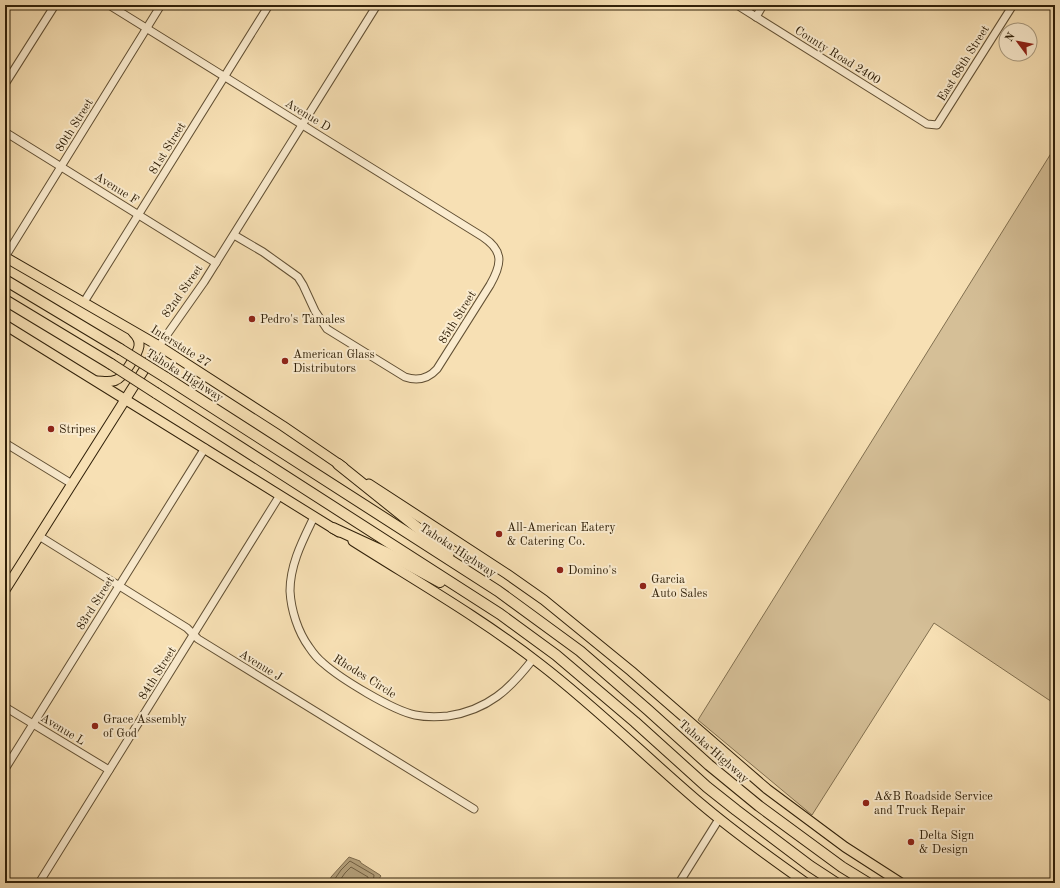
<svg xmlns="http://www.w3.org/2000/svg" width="1060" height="888" font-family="'Old Standard TT',serif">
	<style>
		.green { fill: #d5bf97; stroke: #827050 }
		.water { fill: #b39f7a; stroke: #7f6c4d }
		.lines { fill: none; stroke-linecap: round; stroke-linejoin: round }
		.shore { stroke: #726042; stroke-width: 1 }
		.minor-casing { stroke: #625034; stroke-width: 9 }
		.major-casing { stroke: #302009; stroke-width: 11 }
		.highway-casing { stroke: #302009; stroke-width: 12 }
		.minor { stroke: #faebce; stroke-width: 7 }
		.major { stroke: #f7e0b4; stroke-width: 9 }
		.highway { stroke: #f7e0b4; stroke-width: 10 }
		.highway-bridge-casing { stroke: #302009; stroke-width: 12; stroke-linecap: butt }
		.highway-bridge { stroke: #f7e0b4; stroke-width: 10 }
		.poi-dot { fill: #8f2418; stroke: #faebce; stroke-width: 1.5 }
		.labels { text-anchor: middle; stroke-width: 4; stroke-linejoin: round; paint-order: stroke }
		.street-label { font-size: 12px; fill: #302009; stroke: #faebce }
		.poi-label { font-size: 12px; fill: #302009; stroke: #faebce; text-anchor: start }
	</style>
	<rect width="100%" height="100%" fill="#f7e0b4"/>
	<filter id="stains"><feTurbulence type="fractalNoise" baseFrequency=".005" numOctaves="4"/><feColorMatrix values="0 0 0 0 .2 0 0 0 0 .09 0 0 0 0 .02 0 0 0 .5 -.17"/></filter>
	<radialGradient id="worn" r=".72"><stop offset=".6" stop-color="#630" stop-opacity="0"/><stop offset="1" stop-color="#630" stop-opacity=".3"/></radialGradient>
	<path class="green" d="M1055 147V704L934 623 812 815 698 720Z"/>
	<path class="water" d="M349 857 360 861 361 863 380 875 381 876 376 883H329L331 877Z"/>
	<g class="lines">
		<g class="shore">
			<path d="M332 883 341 870 350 861 374 875 373 883"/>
			<path d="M338 883 345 873 351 867 368 877V883"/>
		</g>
		<g class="minor-casing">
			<g id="minor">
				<path d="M109 5 483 237C504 251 502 264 490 285L437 369C428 379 417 381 405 377L327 329 315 311 303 285 298 277 263 252 234 235"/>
				<path d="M737 5 927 124 937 125 1013 5"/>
				<path d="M756 17 763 5"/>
				<path d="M5 84 55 5"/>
				<path d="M5 132 216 263"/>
				<path d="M5 257 161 5"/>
				<path d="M84 302 269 5"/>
				<path d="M159 346 204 282 377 5"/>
				<path d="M5 443 72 484"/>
				<path d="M314 517C303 540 290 564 290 591 291 610 298 632 309 647 313 653 318 659 323 663 341 679 392 710 415 715 425 717 438 717 448 716 488 710 510 689 533 659"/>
				<path d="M39 536 187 628 198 639 474 809"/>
				<path d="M5 707 109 770"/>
				<path d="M5 769 205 448"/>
				<path d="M39 883 280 495"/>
				<path d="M679 883 719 819"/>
			</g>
		</g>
		<g class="major-casing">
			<g id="major">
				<path d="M5 257 159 346 283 426 343 467"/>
				<path d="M5 325 339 532"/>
				<path d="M97 381C102 381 110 383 116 380 123 378 138 353 139 346 140 340 137 336 133 332"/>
				<path d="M369 484 507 574 544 600 631 671 767 789 845 847 901 883"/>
				<path d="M353 541C416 581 481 618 540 664 596 707 646 757 700 803 733 831 769 857 806 883"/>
				<path d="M5 590 159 346"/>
			</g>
		</g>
		<g class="highway-casing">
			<g id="highway">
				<path d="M5 280 120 349"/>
				<path d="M5 300 111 364"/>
				<path d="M165 377 498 591 580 651 648 710 709 765 759 806 842 867 868 883"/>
				<path d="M156 393 500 614 556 655 635 722 707 787 736 810 810 866 836 883"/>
				<path d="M338 464 449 553"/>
				<path d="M333 528 385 552 440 582"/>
			</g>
		</g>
		<use href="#minor" class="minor"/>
		<use href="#major" class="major"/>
		<use href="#highway" class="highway"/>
		<g class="highway-bridge-casing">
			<g id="highway-bridge">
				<path d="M120 349 165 377"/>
				<path d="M111 364 156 393"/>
			</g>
		</g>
		<use href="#highway-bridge" class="highway-bridge"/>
	</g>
	<g class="poi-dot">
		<circle cx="252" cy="319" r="4"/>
		<circle cx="285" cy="361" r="4"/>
		<circle cx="51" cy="429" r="4"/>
		<circle cx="499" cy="534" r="4"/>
		<circle cx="560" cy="570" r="4"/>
		<circle cx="643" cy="586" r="4"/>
		<circle cx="95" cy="726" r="4"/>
		<circle cx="866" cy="803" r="4"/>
		<circle cx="911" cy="842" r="4"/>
	</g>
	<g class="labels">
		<g class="street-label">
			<text transform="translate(838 55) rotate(32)" y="4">County Road 2400</text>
			<text transform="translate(963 63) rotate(-58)" y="4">East 88th Street</text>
			<text transform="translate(308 115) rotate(31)" y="4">Avenue D</text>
			<text transform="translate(74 125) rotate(-58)" y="4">80th Street</text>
			<text transform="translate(167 148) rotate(-58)" y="4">81st Street</text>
			<text transform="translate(117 188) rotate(32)" y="4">Avenue F</text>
			<text transform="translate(182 291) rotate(-55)" y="4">82nd Street</text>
			<text transform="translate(457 317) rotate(-58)" y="4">85th Street</text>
			<text transform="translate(181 346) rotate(32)" y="4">Interstate 27</text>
			<text transform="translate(185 375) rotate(32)" y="4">Tahoka Highway</text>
			<text transform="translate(458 550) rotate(33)" y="4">Tahoka Highway</text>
			<text transform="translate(95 603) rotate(-58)" y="4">83rd Street</text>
			<text transform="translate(261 665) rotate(32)" y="4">Avenue J</text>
			<text transform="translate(157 673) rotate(-58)" y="4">84th Street</text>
			<text transform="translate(365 676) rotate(32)" y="4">Rhodes Circle</text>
			<text transform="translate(63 729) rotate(31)" y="4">Avenue L</text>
			<text transform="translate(714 751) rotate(41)" y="4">Tahoka Highway</text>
		</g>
		<g class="poi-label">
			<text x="260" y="323">Pedro's Tamales</text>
			<text x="293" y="358">American Glass<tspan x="293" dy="14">Distributors</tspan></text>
			<text x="59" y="433">Stripes</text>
			<text x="507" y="531">All-American Eatery<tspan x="507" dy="14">&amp; Catering Co.</tspan></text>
			<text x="568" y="574">Domino's</text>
			<text x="651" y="583">Garcia<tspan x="651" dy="14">Auto Sales</tspan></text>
			<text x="103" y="723">Grace Assembly<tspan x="103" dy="14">of God</tspan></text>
			<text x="874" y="800">A&amp;B Roadside Service<tspan x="874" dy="14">and Truck Repair</tspan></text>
			<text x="919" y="839">Delta Sign<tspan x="919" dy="14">&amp; Design</tspan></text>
		</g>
	</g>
	<rect width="1060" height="888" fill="none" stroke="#f7e0b4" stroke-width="20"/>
	<rect x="6" y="6" width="1048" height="876" fill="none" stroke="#302009" stroke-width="2"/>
	<rect x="10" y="10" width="1040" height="868" fill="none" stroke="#302009"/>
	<g transform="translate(1018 42) rotate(302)"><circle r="19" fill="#faebce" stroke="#a99a7f"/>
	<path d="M0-3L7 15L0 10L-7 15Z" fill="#8f2418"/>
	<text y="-6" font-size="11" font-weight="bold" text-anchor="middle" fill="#302009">N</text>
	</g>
	<rect width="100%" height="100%" filter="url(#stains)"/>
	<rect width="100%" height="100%" fill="url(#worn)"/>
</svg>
